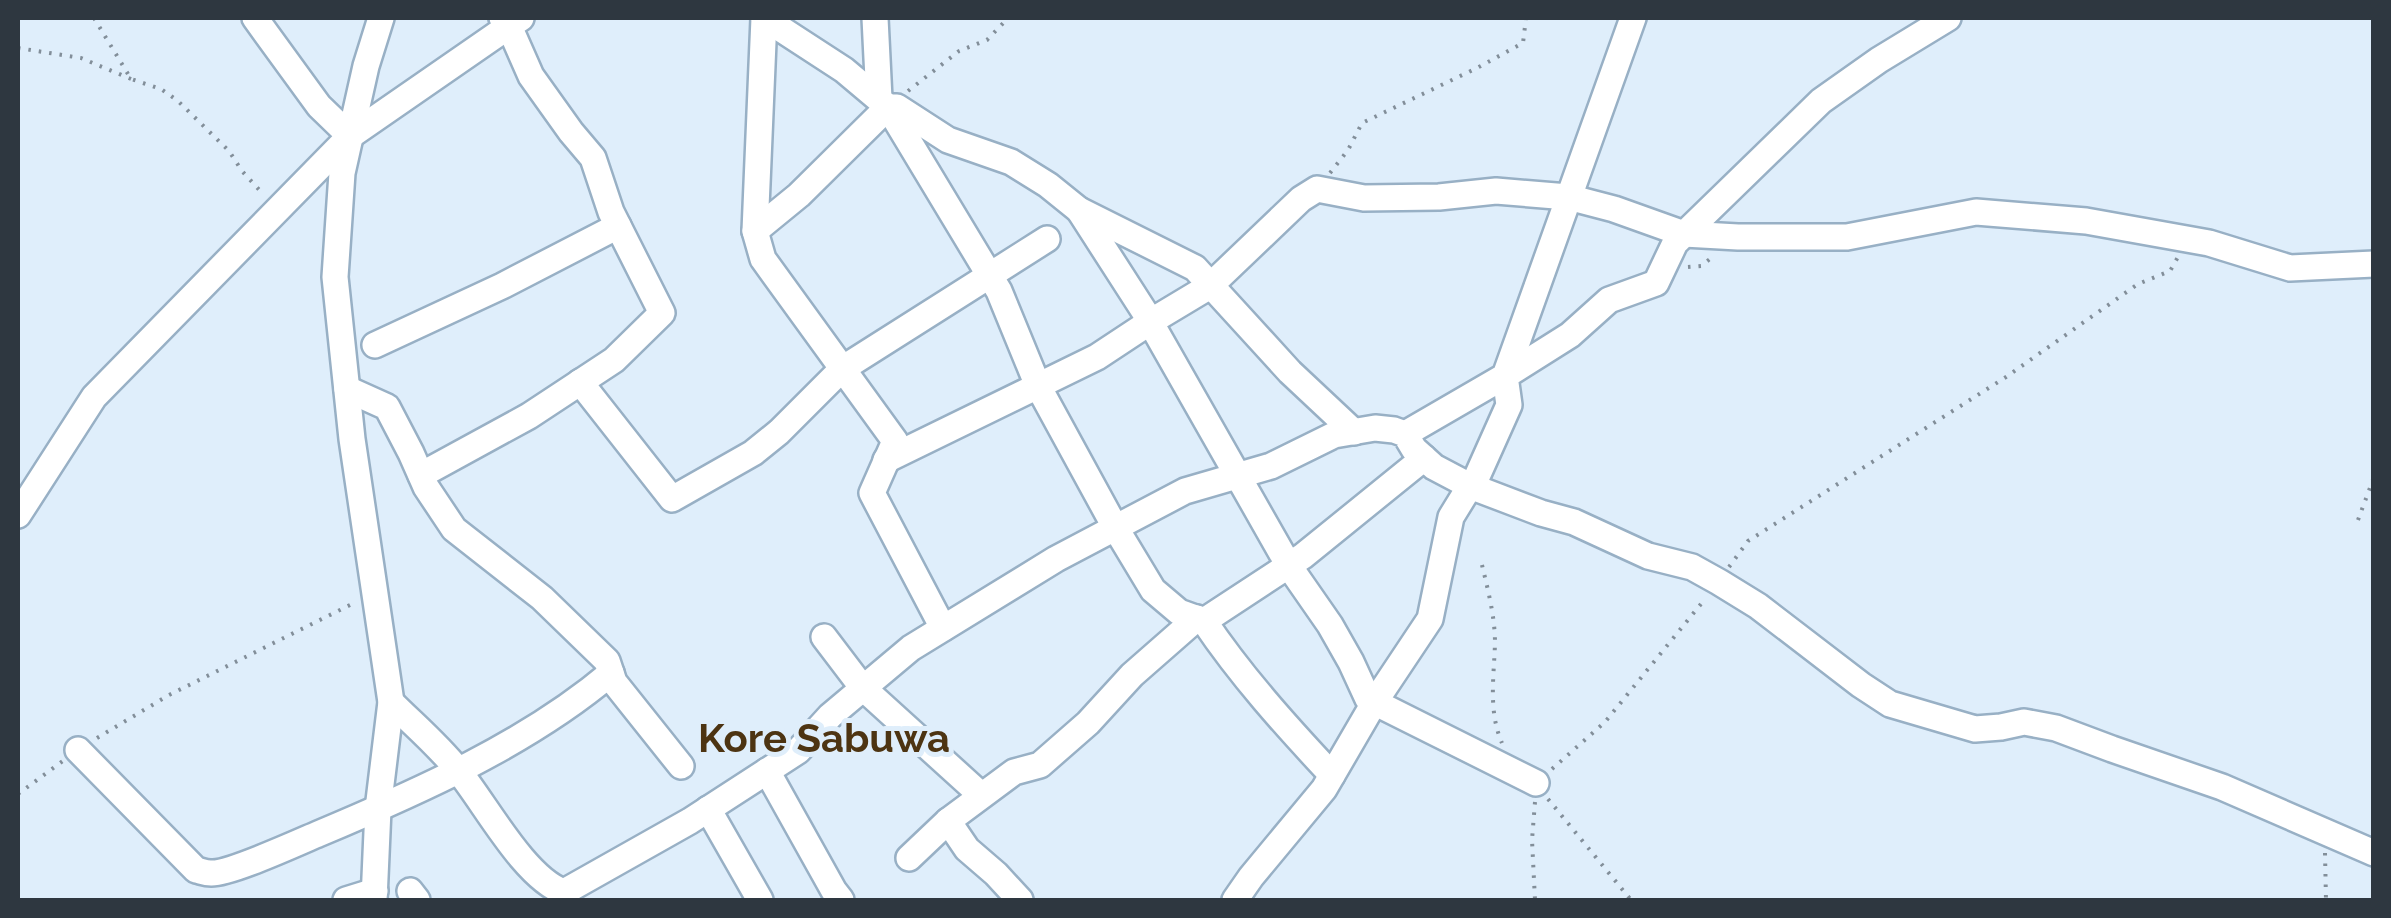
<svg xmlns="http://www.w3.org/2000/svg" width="2391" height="918" font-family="Raleway,sans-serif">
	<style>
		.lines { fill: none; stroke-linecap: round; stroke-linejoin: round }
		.minor-casing { stroke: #98b0c5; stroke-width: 30 }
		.path { stroke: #828e99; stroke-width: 4; stroke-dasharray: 2.5 8; stroke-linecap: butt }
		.minor { stroke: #fff; stroke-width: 25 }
		.labels { text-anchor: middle; stroke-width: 10; stroke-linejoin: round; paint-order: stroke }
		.quarter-label { font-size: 40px; font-weight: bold; fill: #4d3412; stroke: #dfeefb }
	</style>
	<rect width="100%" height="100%" fill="#dfeefb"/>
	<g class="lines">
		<g class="minor-casing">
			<g id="minor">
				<path d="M255 18 319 106 350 136"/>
				<path d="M764 18 844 70 888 107 999 291 1038 386 1115 527 1153 590 1179 612 1204 621 1303 556 1424 458"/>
				<path d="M764 18 755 231 763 259 895 441 872 493 943 628"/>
				<path d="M875 18 879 99"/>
				<path d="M1079 210 1144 311 1289 566 1330 625 1351 662 1368 699 1536 783"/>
				<path d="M755 231 799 195 888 107H897L948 140 1011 162 1048 185 1079 210 1195 268 1290 372 1354 432"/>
				<path d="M375 345 502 286 618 226"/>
				<path d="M580 382 672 499 753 453 779 432 842 369 1047 239"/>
				<path d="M347 389 387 407 411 453 426 487 454 529 542 598 607 661 614 682 681 766"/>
				<path d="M1405 434 1505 376 1633 18"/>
				<path d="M886 460 1097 357 1150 322 1210 286 1301 199 1317 189 1364 198 1439 197 1496 191 1568 197 1614 209 1684 234 1738 237H1847L1976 212 2086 221 2209 243 2290 268 2374 264"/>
				<path d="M421 475 529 416 614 360 662 313 611 212 593 158 571 132 531 76 509 26 521 18"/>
				<path d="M18 515 94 397 350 136 509 26 502 18"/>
				<path d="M1204 621C1241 676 1286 726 1332 775"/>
				<path d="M824 637 862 687 981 795"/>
				<path d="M391 702C413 724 438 745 457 769 485 803 524 878 564 892L690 821 798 751 830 716 911 648 1056 559 1185 491 1271 466 1334 435 1375 428 1394 430 1405 434 1414 449 1434 467 1470 486 1541 513 1574 522 1648 556 1692 567 1719 582 1758 606 1861 685 1890 704 1975 729 2001 727 2024 722 2056 728 2112 749 2222 787 2374 853"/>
				<path d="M78 750 196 870C201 871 205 873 211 873 229 874 297 843 318 834 418 792 527 744 611 673"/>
				<path d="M767 771 834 891 841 900"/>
				<path d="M708 809 760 900"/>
				<path d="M909 858 948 821"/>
				<path d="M410 891 417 900"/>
				<path d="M346 900 375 891"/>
				<path d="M374 900 378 809 391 702 352 439 335 277 342 173 366 66 381 18"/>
				<path d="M1020 900 996 874 967 849 948 821 1014 772 1040 765 1088 723 1132 675 1197 618"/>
				<path d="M1235 900 1251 877 1324 789 1374 703 1430 619 1451 517 1470 486 1475 481 1509 405 1505 376 1570 335 1609 300 1656 283 1675 243 1821 101 1879 60 1948 18"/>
			</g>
		</g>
		<g class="path">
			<path d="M94 18 131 79 161 89 178 101 229 151 242 171 263 194"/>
			<path d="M18 48 81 58 131 79"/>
			<path d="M908 91 959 51 987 40 1008 18"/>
			<path d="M1330 173 1348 150 1362 123 1477 68 1523 43 1526 18"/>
			<path d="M1688 267 1701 266 1715 255"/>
			<path d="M2358 520 2374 477"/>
			<path d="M1482 565C1488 590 1495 617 1495 643 1494 677 1488 711 1502 743"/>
			<path d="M1729 567 1748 541 2006 377 2138 284 2170 271 2178 257"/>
			<path d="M97 738 169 695 354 603"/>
			<path d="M1552 769 1605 722 1705 599"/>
			<path d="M18 794 64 760"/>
			<path d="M1548 799 1631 900"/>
			<path d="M1535 802 1532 840 1535 900"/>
			<path d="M2325 853 2326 900"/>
		</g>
		<use href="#minor" class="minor"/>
	</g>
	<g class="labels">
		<g class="quarter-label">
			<text x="824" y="752">Kore Sabuwa</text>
		</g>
	</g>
	<rect width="2391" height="918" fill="none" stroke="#2e3740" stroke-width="40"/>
</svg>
